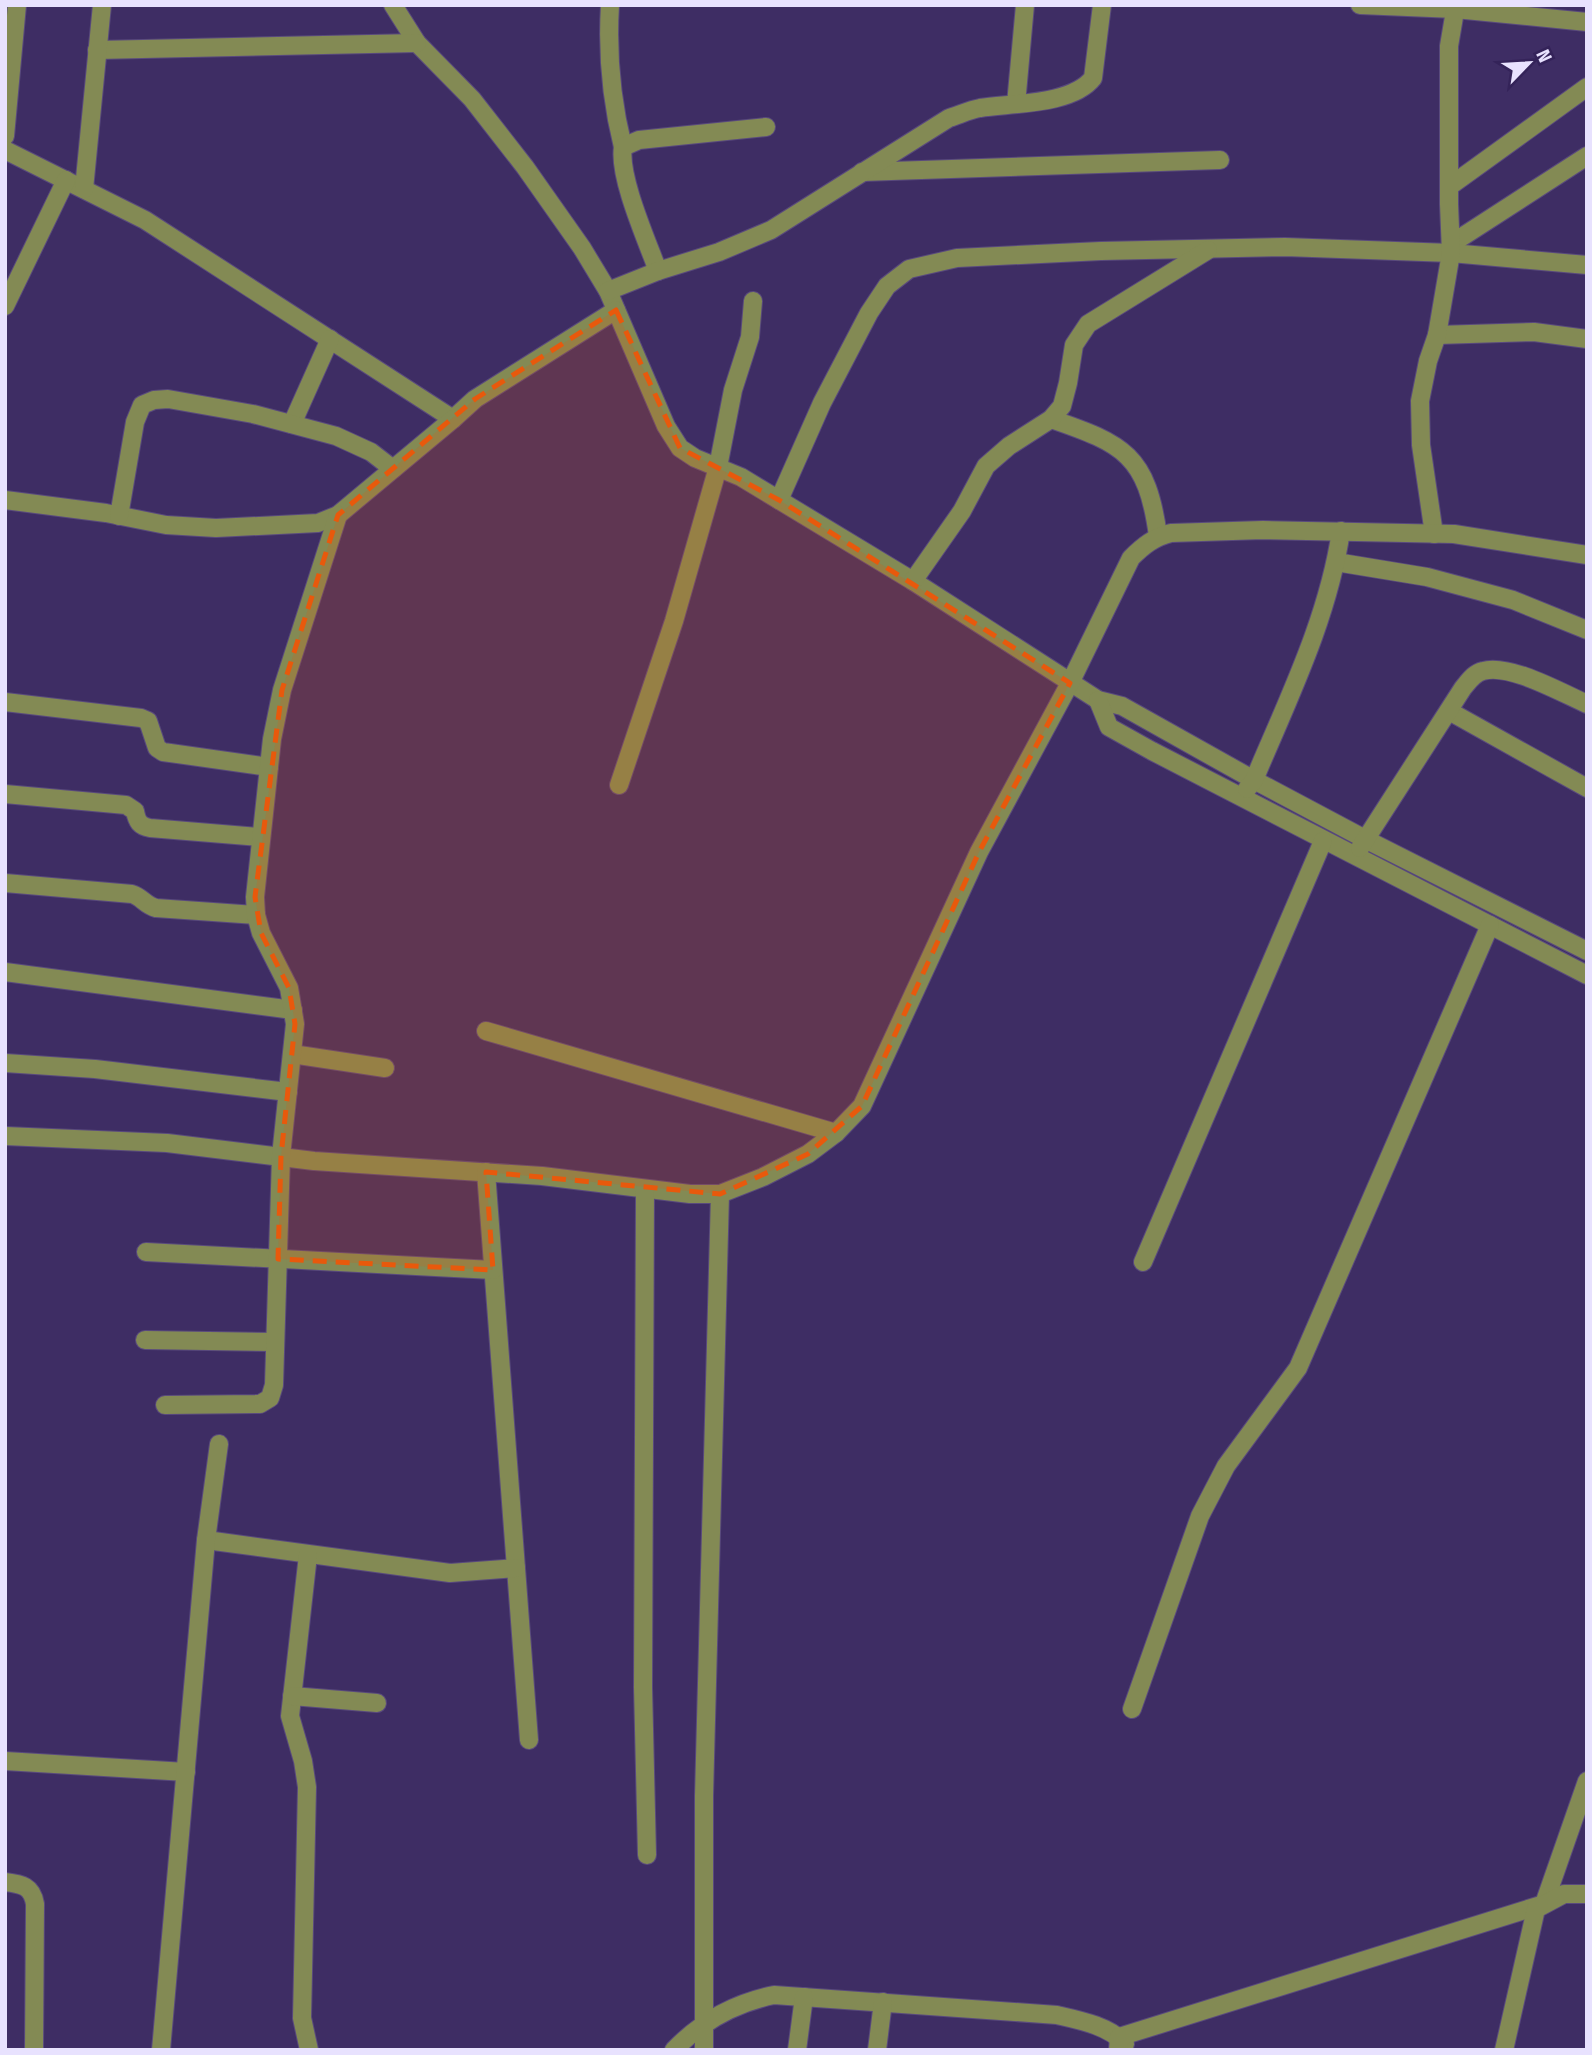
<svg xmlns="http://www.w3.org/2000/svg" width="1592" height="2055" font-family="'Fira Sans Condensed',sans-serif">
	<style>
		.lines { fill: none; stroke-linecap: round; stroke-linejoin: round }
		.minor-casing { stroke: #594a7d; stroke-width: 20 }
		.minor { stroke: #838a54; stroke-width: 18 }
		.marked { fill: #e8590c; fill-opacity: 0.2; stroke: #e8590c; stroke-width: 5; stroke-dasharray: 14 9; stroke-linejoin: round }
	</style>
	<rect width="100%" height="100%" fill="#3e2d64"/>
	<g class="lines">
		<g class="minor-casing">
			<g id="minor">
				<path d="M393 5 417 43 472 99 525 167 582 248 608 291 666 426 680 448 695 458 741 477 779 500 913 581 1098 700 1122 706 1254 780 1365 839 1587 951"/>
				<path d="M610 5C607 54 611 99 623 147"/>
				<path d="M1360 5 1455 9 1587 22"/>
				<path d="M97 50 417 43"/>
				<path d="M1016 104 1025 5"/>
				<path d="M5 136 17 5"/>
				<path d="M5 150 145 220 453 419 475 399 616 310"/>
				<path d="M862 172 1220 160"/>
				<path d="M1450 186 1587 87"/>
				<path d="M84 189 102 5"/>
				<path d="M1451 244 1587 156"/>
				<path d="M658 271C647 241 618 176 623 147L639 140 766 127"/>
				<path d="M608 291 658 271 719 252 771 230 949 118C959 115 969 110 980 108 1012 103 1072 105 1093 78L1102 5"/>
				<path d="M5 306 66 180"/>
				<path d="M1437 335 1534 332 1587 339"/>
				<path d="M1051 419C1124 444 1147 455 1158 536"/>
				<path d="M292 424 330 339"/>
				<path d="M5 500 106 513 166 525 216 528 318 523 338 515 453 419"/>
				<path d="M779 500 822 403 869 313 887 286 909 269 957 258 1101 251 1285 247 1451 253 1587 265"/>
				<path d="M119 516 135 422 142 405 154 400 168 399 253 414 336 436 371 452 393 469"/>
				<path d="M1434 534 1421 445 1420 401 1428 361 1437 335 1451 253 1449 204V46L1456 5"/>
				<path d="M1336 562 1427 577 1513 600 1587 630"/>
				<path d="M913 581 962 511 986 466 1009 446 1051 419 1062 406 1068 383 1074 345 1088 324 1208 250"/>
				<path d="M1098 700 1109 727 1152 751 1587 975"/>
				<path d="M5 702 141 718 148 721 157 748 163 752 269 767"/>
				<path d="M1449 711 1587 788"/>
				<path d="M619 785 674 621 718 467 733 390 750 337 753 301"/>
				<path d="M1247 789 1254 780C1288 699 1328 619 1341 531"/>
				<path d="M5 794 126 805 135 811C137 822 140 826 150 828L260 837"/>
				<path d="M1360 848 1463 688C1469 681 1474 673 1483 671 1509 663 1562 693 1587 704"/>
				<path d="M5 883 132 894C142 897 145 905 156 908L256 915"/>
				<path d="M5 972 293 1010"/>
				<path d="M486 1031 836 1133"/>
				<path d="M292 1054 385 1068"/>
				<path d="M5 1063 95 1069 288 1092"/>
				<path d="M5 1136 167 1143 314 1161 542 1176 690 1194H720L763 1177 808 1154 836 1133 862 1106 979 852 1070 683 1131 558C1143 546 1154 537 1171 533L1263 530 1454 534 1587 555"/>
				<path d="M486 1172 529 1740"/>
				<path d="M645 1189 643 1687 647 1855"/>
				<path d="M146 1252 493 1270"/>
				<path d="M1143 1262 1323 841"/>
				<path d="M145 1340 275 1342"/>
				<path d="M165 1405 260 1404 270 1398 274 1385 281 1156 295 1024 289 988 261 933 256 915 255 897 272 739 282 690 338 515"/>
				<path d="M206 1540 450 1573 516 1568"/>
				<path d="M308 1555 290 1716 303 1761 307 1787 302 2018 309 2050"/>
				<path d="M292 1696 377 1703"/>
				<path d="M1132 1709 1200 1516 1226 1466 1298 1368 1490 925"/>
				<path d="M5 1761 186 1772"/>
				<path d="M5 1882C22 1884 32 1886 35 1904L34 2050"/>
				<path d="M161 2050 206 1540 219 1444"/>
				<path d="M674 2050C701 2022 735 2003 774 1995L1057 2015C1079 2020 1110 2026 1125 2044"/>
				<path d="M704 2050V1796L720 1194"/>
				<path d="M797 2050 804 1997"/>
				<path d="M877 2050 883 2002"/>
				<path d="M1118 2050 1119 2037 1544 1904 1587 1781"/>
				<path d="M1504 2050 1536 1909 1564 1894H1587"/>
			</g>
		</g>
		<use href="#minor" class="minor"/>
	</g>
	<path class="marked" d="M616 310 680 448 779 500 1070 683 979 852 862 1106 808 1154 720 1194 486 1172 493 1270 278 1259 281 1156 295 1024 289 988 261 933 255 897 282 690 338 515 475 399Z"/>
	<rect width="1592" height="2055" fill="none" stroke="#e8e2fe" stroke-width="14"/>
	<g transform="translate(1529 63) rotate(65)" stroke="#342359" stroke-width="5" paint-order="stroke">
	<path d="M0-5L12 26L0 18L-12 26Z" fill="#e8e2fe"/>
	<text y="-10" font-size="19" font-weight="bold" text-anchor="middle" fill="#e8e2fe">N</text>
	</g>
</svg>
